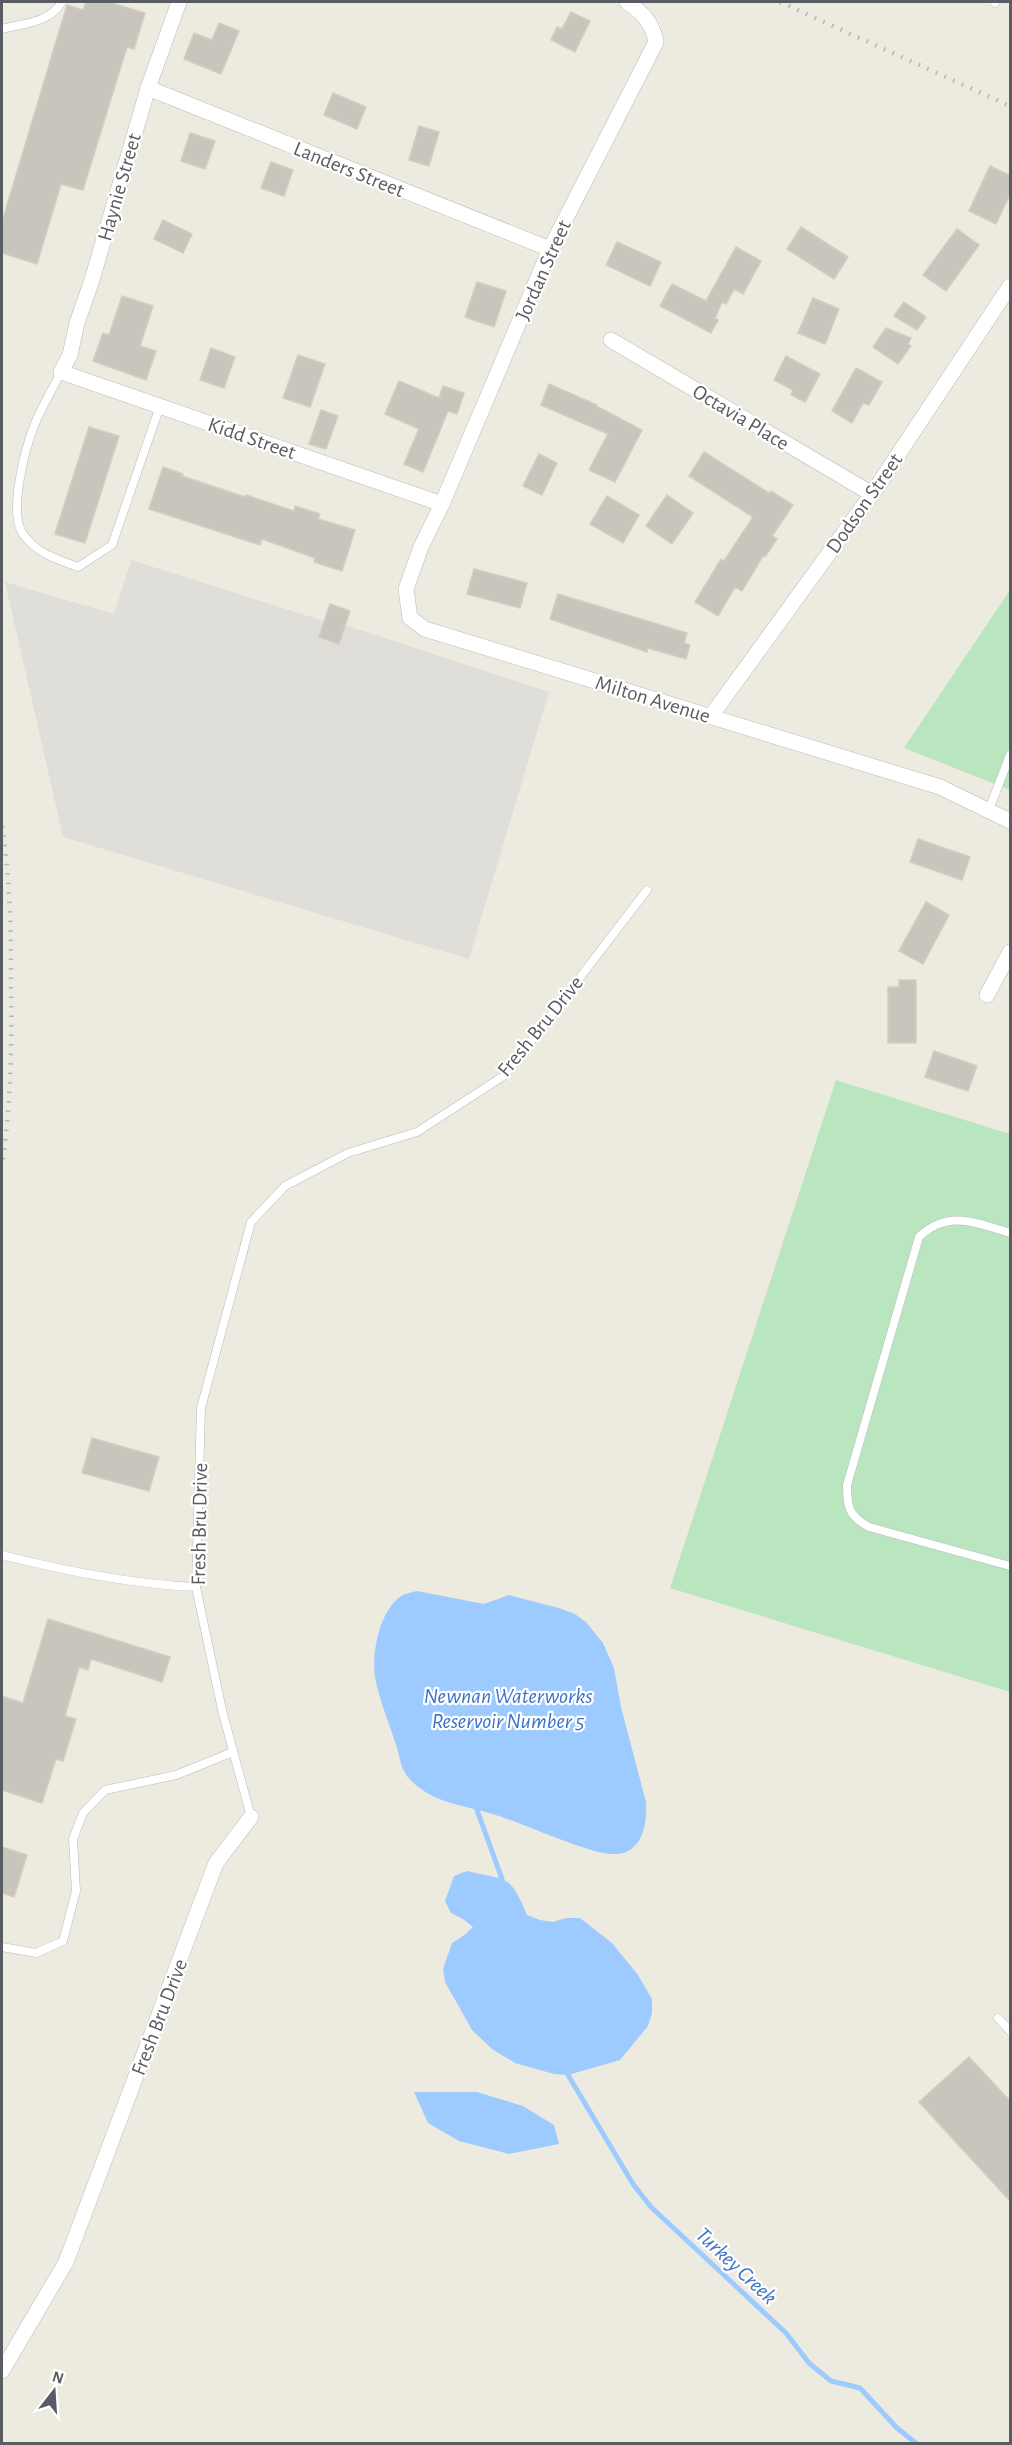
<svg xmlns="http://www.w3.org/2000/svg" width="1012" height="2445" font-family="'Alegreya Sans',sans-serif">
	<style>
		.industrial { fill: #e0ded8 }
		.green { fill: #bae6bf }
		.water { fill: #9ecbff }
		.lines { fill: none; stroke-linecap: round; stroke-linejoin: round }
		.stream { stroke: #9ecbff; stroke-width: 5 }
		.building { fill: #c8c5bd; stroke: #d2cebe; stroke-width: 1.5 }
		.lane-casing { stroke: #b8bac0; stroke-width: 9 }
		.street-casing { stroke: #b8bac0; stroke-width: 16 }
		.lane { stroke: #fff; stroke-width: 8 }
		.street { stroke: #fff; stroke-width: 15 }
		.rail { stroke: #b4b5b5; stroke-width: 4.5; stroke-dasharray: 1.5 8; stroke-linecap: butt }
		.labels { text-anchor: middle; stroke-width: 4.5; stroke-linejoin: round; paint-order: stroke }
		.street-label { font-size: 21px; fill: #595c62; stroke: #fff }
		.water-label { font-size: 22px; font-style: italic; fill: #3b72c8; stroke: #fff }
	</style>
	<rect width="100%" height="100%" fill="#edebe0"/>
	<path class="industrial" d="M131 560 324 621 330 604 350 611 345 625 549 692 469 959 63 837 5 582 114 614Z"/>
	<g class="green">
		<path d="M1010 590V790L904 748Z"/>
		<path d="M836 1080 1010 1134V1692L670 1588Z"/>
	</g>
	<g class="water">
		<path d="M417 1591 484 1604 509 1595 562 1609 575 1614 586 1622 603 1643 614 1668 621 1707 646 1802C647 1818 645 1842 628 1851 618 1857 599 1853 588 1849 555 1839 523 1823 489 1813 465 1806 438 1803 417 1786 398 1771 402 1759 394 1739 388 1720 380 1701 376 1682 370 1658 379 1608 403 1595 407 1593 413 1592 417 1591Z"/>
		<path d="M467 1871C508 1881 509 1873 527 1915L540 1920 553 1922 566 1918H580L612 1943 638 1975 652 1999V2013L648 2026 620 2060 568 2075 554 2074 515 2063 492 2049 472 2030 445 1982 443 1969 452 1943 463 1936 473 1927 463 1919 451 1913 445 1901 454 1876Z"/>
		<path d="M414 2092H477L523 2106 554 2125 559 2144 509 2154 459 2141 428 2123Z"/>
	</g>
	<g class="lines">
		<g class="stream">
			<path d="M477 1810 502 1879"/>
			<path d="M568 2075 633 2184 651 2207 786 2333 809 2363 831 2381 860 2388 897 2428 917 2444"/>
		</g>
	</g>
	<g class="building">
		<path d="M86 2H108L145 13 134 49 127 47 83 190 61 184 37 264 2 253V222L67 5 83 10Z"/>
		<path d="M571 12 590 21 575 52 551 40 557 27 562 29Z"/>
		<path d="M219 23 239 31 221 74 184 59 194 33 212 40Z"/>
		<path d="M333 93 366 107 357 129 324 115Z"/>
		<path d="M419 126 439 132 429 166 409 160Z"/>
		<path d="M190 133 215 141 205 169 181 161Z"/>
		<path d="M271 162 293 170 284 196 261 188Z"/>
		<path d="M990 166 1011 176V192L996 224 969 211Z"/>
		<path d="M163 220 192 234 183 253 154 239Z"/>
		<path d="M801 227 848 257 834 279 787 249Z"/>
		<path d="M957 229 979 245 946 291 923 275Z"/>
		<path d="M617 242 661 262 650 286 606 265Z"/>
		<path d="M736 247 761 261 743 294 734 289 726 304 722 302 715 318 718 320 711 333 660 306 672 284 706 301Z"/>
		<path d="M477 282 506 291 494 327 465 317Z"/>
		<path d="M122 296 153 306 140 346 156 351 146 380 93 361 103 333 109 335Z"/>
		<path d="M813 298 839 309 825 344 798 333Z"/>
		<path d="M904 302 926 317 917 330 894 316Z"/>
		<path d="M886 328 911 338 908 344 911 346 898 364 873 347Z"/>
		<path d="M211 348 235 357 224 388 200 380Z"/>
		<path d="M298 355 325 364 310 407 283 398Z"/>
		<path d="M786 356 820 374 805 402 791 395 793 390 774 380Z"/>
		<path d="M856 368 882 382 869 405 863 403 852 423 832 411Z"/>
		<path d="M399 381 439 398 443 386 464 393 457 414 448 411 423 472 404 464 419 429 385 414Z"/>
		<path d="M549 384 597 405 596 406 642 430 615 482 589 470 608 434 541 405Z"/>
		<path d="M321 410 338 416 326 449 309 444Z"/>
		<path d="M89 427 119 436 85 543 55 534Z"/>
		<path d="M704 452 769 493 771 491 793 505 772 536 777 539 765 557 763 556 742 591 735 587 718 616 695 602 721 559 724 561 753 517 689 476Z"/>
		<path d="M539 454 557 463 542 495 523 486Z"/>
		<path d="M163 467 183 474 182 476 245 497 246 495 294 511 295 506 320 514 318 519 355 530 342 571 314 562 315 558 262 539 260 545 149 509Z"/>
		<path d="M667 495 693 513 672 544 646 526Z"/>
		<path d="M607 496 639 515 623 543 590 524Z"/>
		<path d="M474 569 527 583 520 608 467 594Z"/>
		<path d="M558 594 687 633 684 643 690 645 686 659 648 648 647 652 550 619Z"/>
		<path d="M330 604 350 611 339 644 319 637Z"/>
		<path d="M918 839 970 857 962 880 910 862Z"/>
		<path d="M926 902 949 915 923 964 899 951Z"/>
		<path d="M899 980H916V1043H888V987H899Z"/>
		<path d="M934 1051 977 1066 968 1091 925 1077Z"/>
		<path d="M92 1438 159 1457 149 1491 82 1473Z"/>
		<path d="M48 1619 170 1657 162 1682 91 1659 88 1670 79 1667 65 1716 76 1719 63 1761 56 1759 42 1803 2 1790V1696L23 1703Z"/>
		<path d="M2 1847 27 1855 14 1897 2 1893Z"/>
		<path d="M969 2057 1011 2102V2202L919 2102Z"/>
	</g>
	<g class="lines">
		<g class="lane-casing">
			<g id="lane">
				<path d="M995 3V2"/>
				<path d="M2 29C23 23 48 24 62 2"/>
				<path d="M61 372C52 390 41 408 34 426 25 449 8 513 23 534 36 553 58 560 78 567L112 545 160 406"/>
				<path d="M989 810 1010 755"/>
				<path d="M1010 1233C977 1223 948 1209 919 1237L847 1485C847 1508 849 1516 869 1527L1010 1566"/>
				<path d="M2 1555C65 1571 130 1584 196 1587"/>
				<path d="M251 1817 222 1710 196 1587 201 1408 251 1222 285 1186 348 1153 417 1132 505 1075 647 890"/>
				<path d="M2 1947 36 1953 63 1941 76 1891 73 1839 83 1813 105 1790 176 1775 233 1752"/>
				<path d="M998 2018 1010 2031"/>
			</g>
		</g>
		<g class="street-casing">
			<g id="street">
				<path d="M179 2 148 88 92 280 77 323 70 355 61 372 442 504"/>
				<path d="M627 2C643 13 652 22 656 42L550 249 442 504 421 547 406 589 410 618 425 629 940 787 1010 821"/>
				<path d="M148 88 550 249"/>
				<path d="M611 340 872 494"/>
				<path d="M711 716 872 494 1010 286"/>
				<path d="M987 995 1010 952"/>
				<path d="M2 2371 66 2262 216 1863 251 1817"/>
			</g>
		</g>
		<use href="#lane" class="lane"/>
		<use href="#street" class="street"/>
		<g class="rail">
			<path d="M780 2 1010 106"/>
			<path d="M2 826C10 877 11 930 11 982 12 1043 11 1105 2 1166"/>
		</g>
	</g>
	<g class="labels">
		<g class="street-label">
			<text transform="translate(349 169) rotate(22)" y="7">Landers Street</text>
			<text transform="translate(119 187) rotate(-74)" y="7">Haynie Street</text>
			<text transform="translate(543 270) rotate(-66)" y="7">Jordan Street</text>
			<text transform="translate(741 417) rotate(31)" y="7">Octavia Place</text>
			<text transform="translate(252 438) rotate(19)" y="7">Kidd Street</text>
			<text transform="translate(864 503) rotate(-55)" y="7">Dodson Street</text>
			<text transform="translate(653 699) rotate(17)" y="7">Milton Avenue</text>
			<text transform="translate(540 1026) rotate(-51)" y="7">Fresh Bru Drive</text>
			<text transform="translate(199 1524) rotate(-89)" y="7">Fresh Bru Drive</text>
			<text transform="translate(159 2017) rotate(-69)" y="7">Fresh Bru Drive</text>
		</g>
		<g class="water-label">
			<text x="508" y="1703">Newnan Waterworks<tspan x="508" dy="25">Reservoir Number 5</tspan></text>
			<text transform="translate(737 2265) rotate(43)" y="8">Turkey Creek</text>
		</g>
	</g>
	<rect width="1012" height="2445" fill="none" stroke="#595c62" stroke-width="6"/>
	<g transform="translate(54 2391) rotate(17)" stroke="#ffffff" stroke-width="4.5" paint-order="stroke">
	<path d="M0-4.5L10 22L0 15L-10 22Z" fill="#595c62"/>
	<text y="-9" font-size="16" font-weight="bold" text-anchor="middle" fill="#595c62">N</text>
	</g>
</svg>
